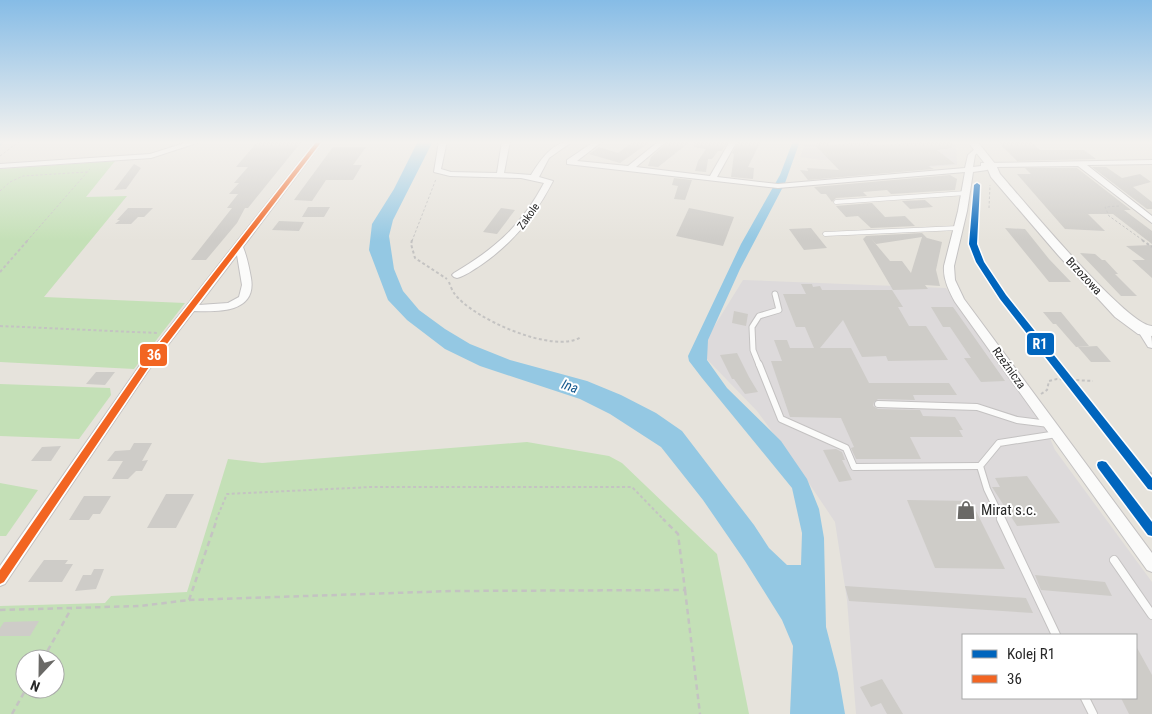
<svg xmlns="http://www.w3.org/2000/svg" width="1152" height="714" font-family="'Roboto Condensed',sans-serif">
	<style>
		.industrial { fill: #dddadb; fill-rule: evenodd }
		.green { fill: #c4e0b7; fill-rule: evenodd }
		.water { fill: #94c8e3 }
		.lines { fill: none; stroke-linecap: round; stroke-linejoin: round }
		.stream { stroke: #94c8e3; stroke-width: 2.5 }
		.building { fill: #ceccc8; fill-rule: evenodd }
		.service-far3-casing { stroke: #c4c2c2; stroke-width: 5 }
		.service-far2-casing { stroke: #c4c2c2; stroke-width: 7 }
		.service-far1-casing { stroke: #c4c2c2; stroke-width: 8 }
		.service-casing { stroke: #c4c2c2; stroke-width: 10 }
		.minor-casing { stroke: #c4c2c2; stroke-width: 2 }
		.tertiary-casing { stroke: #c4c2c2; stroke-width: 2 }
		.path-far2 { stroke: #c4c3c2; stroke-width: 1; stroke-dasharray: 2.5 2; stroke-linecap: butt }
		.path-far1 { stroke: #c4c3c2; stroke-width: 2; stroke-dasharray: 3 2.5; stroke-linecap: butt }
		.path { stroke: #c4c3c2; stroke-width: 2.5; stroke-dasharray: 5.5 4; stroke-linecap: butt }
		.service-far3 { stroke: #fbfbfa; stroke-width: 4 }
		.service-far2 { stroke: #fbfbfa; stroke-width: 5 }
		.service-far1 { stroke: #fbfbfa; stroke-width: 6 }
		.service { stroke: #fbfbfa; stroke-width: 8 }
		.minor { fill: #fbfbfa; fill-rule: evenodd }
		.tertiary { fill: #fbfbfa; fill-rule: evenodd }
		.bus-1-casing { stroke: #fff; stroke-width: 3 }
		.bus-1 { fill: #f26522; fill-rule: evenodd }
		.rail-1-casing { stroke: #fff; stroke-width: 3 }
		.rail-1 { fill: #0065bd; fill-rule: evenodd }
		.labels { text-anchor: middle; stroke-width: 4; stroke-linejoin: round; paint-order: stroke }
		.far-street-label { font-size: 11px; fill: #272727; stroke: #fff }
		.street-label { font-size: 12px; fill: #272727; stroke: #fff }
		.water-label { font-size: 14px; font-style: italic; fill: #15598e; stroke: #fff }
		.near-poi-label { font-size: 15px; fill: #272727; stroke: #fff; text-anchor: start }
		.line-badge { stroke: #fff; stroke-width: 2 }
		.badge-label { font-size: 14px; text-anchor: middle; font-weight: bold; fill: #fff }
	</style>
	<rect width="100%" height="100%" fill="#e6e3dc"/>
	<g class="industrial">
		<path d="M806 141H956L957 165 929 167 900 154 821 160 800 157Z"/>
		<path d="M743 280 946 288 1046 429 1055 450 1152 582V714H856L847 600 835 522 798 467 757 411 699 351ZM963 635H1136V698H963Z"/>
	</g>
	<g class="green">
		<path d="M115 161 86 197 127 196 44 297 185 303 134 369 0 362V169Z"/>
		<path d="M0 384 110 388 111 395 79 439 0 436Z"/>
		<path d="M527 442 609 456 622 463 717 554 749 714H0V606L105 603 111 596 187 592 228 459 262 463ZM25 659H55V689H25Z"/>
		<path d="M0 483 38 490 6 536H0Z"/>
	</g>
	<path class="water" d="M418 141H433L393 220 389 236 394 269 403 291 419 310 445 329 470 344 510 360 587 381 621 395 656 413 682 431 754 525 769 548 787 565H801L802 533 792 488 702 378 689 361 688 356 741 244 780 175 793 141H800L785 183 740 269 708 340 707 360 727 388 781 441 807 479 819 509 824 538 826 627 838 673 845 714H790L793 646 782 620 745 561 703 500 661 447 610 414 580 399 480 366 445 349 407 320 388 300 369 250 372 224 394 189Z"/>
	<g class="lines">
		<path class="stream" d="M0 144 3 141"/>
	</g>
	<g class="building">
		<path d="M258 141H302L248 208H245L237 223 206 260H191L232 208H227L238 194H229L239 183H234L248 167H236Z"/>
		<path d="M634 141H651L620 163 589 154 599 147 618 153Z"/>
		<path d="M669 141H691L658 167 648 166 651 157Z"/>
		<path d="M694 141H728L722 151H718L712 159H708L706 172 695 171 698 161 706 149 694 147Z"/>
		<path d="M739 141H761L748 167 754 168 753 179 731 177 734 154 732 153Z"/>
		<path d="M819 141H829L828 145 869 142 873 145 952 141V148L937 150 955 164 928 166 934 169 808 180 800 170 808 171 807 168 839 170 816 146Z"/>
		<path d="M997 141H1030L1040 150H1084L1096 159 1017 161Z"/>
		<path d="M333 147H366L353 165H362L353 180H326L312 201 294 200Z"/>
		<path d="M134 164 141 168 126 189 114 190Z"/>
		<path d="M1092 167H1106L1122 178 1140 174 1151 182 1133 187 1152 202V209H1147Z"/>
		<path d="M1025 168H1077L1131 210H1124L1152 231V244L1113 214H1088L1105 231 1065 229 1017 174H1031Z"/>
		<path d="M950 175 957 179 955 190 891 194 887 190 863 192 867 196 836 198 832 202 826 194H821L814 187Z"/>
		<path d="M674 178 692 180 685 200 674 199 678 186 672 185Z"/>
		<path d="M925 200 933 207 910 209 902 201Z"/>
		<path d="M872 203 885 217 905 216 915 226 871 228 858 216 846 217 836 206Z"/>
		<path d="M308 207H330L324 217H302Z"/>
		<path d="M128 208H153L144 217H138L131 224H115L120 220H117Z"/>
		<path d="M501 208 515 210 497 234 483 232Z"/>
		<path d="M689 208 734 217 723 246 676 236Z"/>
		<path d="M279 221 304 222 299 231 272 230Z"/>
		<path d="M811 228 827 248 804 250 789 229Z"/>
		<path d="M1005 228 1025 229 1049 259 1071 282H1049Z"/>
		<path d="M922 233 927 238 942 242 936 270 940 286 925 285 928 289 893 290 863 239 866 236ZM869 236 876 244 922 237 911 273 902 261H890Z"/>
		<path d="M1152 245V278L1132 260H1145L1126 246Z"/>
		<path d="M1080 253 1095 254 1102 260H1105L1118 274H1115L1137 296H1121Z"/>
		<path d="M801 284H812L813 287 820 286 822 290H892L903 307H898L909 326H926L948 360 888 361 886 356 862 357 843 320 820 348H851L869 383H949L957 395H913L915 400 878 399 874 402 873 406 878 409 920 410 923 416 955 417 963 430H959L963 437H910L921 459H856L851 448 854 447 841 418 790 417 771 361H782L774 340H787L790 348H814L805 327H796L783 294H806Z"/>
		<path d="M931 307H953L1005 381 981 382 964 358H971L950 327H943Z"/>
		<path d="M734 311 748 314 746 326 732 323Z"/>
		<path d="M1043 312H1061L1089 346 1076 347 1056 324H1053Z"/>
		<path d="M1097 346 1111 362H1091L1078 347Z"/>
		<path d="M737 353 749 377 758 392 745 394 734 379H732L720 355Z"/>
		<path d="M96 372H115L105 385 86 384Z"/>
		<path d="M134 443H152L142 461 148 460 142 471H136L128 479H112L123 461H107L115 451 130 450Z"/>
		<path d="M61 446 51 461H31L42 447Z"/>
		<path d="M836 449 842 452 845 460H842L852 480 839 482 823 450Z"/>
		<path d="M1027 476 1060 523 1017 526 992 487H1000L995 478Z"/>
		<path d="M166 494H194L176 528H147Z"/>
		<path d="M84 496H111L100 514H93L89 520H69Z"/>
		<path d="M907 500 971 501 1005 569 935 568Z"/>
		<path d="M44 560H68L65 564H73L62 582H28Z"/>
		<path d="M94 569H104L96 589 75 591 83 575H91Z"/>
		<path d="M1035 575 1105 582 1112 596 1041 590Z"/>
		<path d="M845 586 1026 598 1033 613 849 601Z"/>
		<path d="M39 621 30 636H0V628L4 622Z"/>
		<path d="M1136 646 1152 675V714H1129L1121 698H1136Z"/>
		<path d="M882 679 903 714H887L881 703 871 707 860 687Z"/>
	</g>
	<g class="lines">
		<g class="service-far3-casing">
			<g id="service-far3">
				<path d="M836 202 966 193"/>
				<path d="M825 234 958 228"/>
			</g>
		</g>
		<g class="service-far2-casing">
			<path id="service-far2" d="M759 365 753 350 752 327 759 316 779 310 775 294"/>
		</g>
		<g class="service-far1-casing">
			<g id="service-far1">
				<path d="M759 364 781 419 846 448 854 467 980 466"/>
				<path d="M878 404 977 407 1017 420 1049 424"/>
				<path d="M1002 520 987 489 980 466 999 443 1057 434"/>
			</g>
		</g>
		<g class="service-casing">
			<g id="service">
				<path d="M1001 519 1056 635"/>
				<path d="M1114 560 1152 615"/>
				<path d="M1085 698 1093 714"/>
			</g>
		</g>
		<g class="minor-casing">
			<g id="minor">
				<path d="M191 141H203L151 158 0 168V164L150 154Z"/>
				<path d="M316 141H323L243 247C247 257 249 267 251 278 257 313 218 312 194 311L148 371 5 584 0 586V566L140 365ZM237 255 242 285 239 297 228 303 199 305Z"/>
				<path d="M439 141H447L441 169 451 172 497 173 502 141H510L504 173 531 175C541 159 553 141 573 141L549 158 539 177 553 181C535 216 513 243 481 265 473 270 465 276 457 278L454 277 452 275 454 273C495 249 522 225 544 183L521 178 450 176 434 172Z"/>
				<path d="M595 141H603L577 161 628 166 659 141H667L636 167 710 176 730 141H737L717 177 778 184 965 168 968 155 977 147 981 149 975 155 973 167 981 166V163H984L1152 160V164L1087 165 1152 216V223L1078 166 993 167 987 170 973 172 967 211 954 266 955 280 964 299 1152 553V572L1147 570 955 302C949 291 943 279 944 266L958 211 965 172 778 188 567 164V160Z"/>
				<path d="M1143 327C1152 330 1152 339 1152 348L1148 347 1138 331Z"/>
			</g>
		</g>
		<g class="tertiary-casing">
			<path id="tertiary" d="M967 141H977L996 165 1000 174C1022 199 1127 326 1152 326V336L1138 334 1115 317 1058 255 991 177 986 165Z"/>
		</g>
		<g class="path-far2">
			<path d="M0 156 20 141"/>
			<path d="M0 191 10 182 23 176 87 172"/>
			<path d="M1119 206 1105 207 1109 216 1144 241"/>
			<path d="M989 208 990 185"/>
			<path d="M27 241 90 169"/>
			<path d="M412 241 436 179"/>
		</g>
		<g class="path-far1">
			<path d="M412 240 411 244 415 258 447 279"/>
			<path d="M1142 240 1152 247"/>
			<path d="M0 272 28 240"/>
			<path d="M449 282C450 285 452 290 454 293 471 318 554 355 581 337"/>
			<path d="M0 326 157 333"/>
			<path d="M1041 394 1047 390 1049 381 1057 379 1093 381"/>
			<path d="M1150 472 1152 476"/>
			<path d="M216 520 227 494 371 487H632L664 520"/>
		</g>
		<g class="path">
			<path d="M685 590 700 714"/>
			<path d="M189 600 217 519"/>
			<path d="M189 600 452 591 685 590 678 534 663 519"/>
			<path d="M0 610 140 606 189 600"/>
			<path d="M43 659 71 609"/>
			<path d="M12 714 26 689"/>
		</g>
		<use href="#service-far3" class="service-far3"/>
		<use href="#service-far2" class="service-far2"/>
		<use href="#service-far1" class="service-far1"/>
		<use href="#service" class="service"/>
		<use href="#minor" class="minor"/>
		<use href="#tertiary" class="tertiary"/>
		<g class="bus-1-casing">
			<path id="bus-1" d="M317 141H322L147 370 4 582 0 584V570L141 366Z"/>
		</g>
		<use href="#bus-1" class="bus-1"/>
		<g class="rail-1-casing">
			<g id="rail-1">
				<path d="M977 183 980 185 977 244 984 262 1006 295 1152 478V490L1148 489 1000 299 976 262 969 244 974 185Z"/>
				<path d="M1102 461 1106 462 1152 522V536L1148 535 1098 468 1097 465 1098 462Z"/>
			</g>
		</g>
		<use href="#rail-1" class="rail-1"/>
	</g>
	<linearGradient id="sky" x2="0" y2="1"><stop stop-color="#86bce6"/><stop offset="0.59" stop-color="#f4f2ef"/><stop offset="1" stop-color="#f4f2ef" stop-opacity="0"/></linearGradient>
	<rect width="1152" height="241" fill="url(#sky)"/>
	<defs>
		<g id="shop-bare" transform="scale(1.5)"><path d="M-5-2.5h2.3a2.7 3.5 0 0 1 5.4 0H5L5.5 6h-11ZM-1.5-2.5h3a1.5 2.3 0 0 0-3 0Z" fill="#6a6966" stroke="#fff" stroke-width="2.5" paint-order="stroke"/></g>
	</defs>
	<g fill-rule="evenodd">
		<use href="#shop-bare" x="966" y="510"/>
	</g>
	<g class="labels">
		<g class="far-street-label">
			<text transform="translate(528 216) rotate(-54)" y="4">Zakole</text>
		</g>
		<g class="street-label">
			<text transform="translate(1084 276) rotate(47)" y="4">Brzozowa</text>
			<text transform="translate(1009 368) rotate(54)" y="4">Rzeźnicza</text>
		</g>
		<g class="water-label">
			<text transform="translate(570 386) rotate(20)" y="5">Ina</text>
		</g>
		<g class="near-poi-label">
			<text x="981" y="515">Mirat s.c.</text>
		</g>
	</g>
	<g class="line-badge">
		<rect x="1026" y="332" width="29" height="24" rx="5" fill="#0065bd"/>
		<rect x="139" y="343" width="29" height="24" rx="5" fill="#f26522"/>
	</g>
	<g class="badge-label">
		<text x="1040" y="349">R1</text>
		<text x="154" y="360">36</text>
	</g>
	<rect x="962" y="634" width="175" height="65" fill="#ffffff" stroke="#a9a9a9"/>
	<rect x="972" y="650" width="25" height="8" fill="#0065bd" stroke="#a9a9a9"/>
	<text x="1007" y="659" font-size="15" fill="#272727">Kolej R1</text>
	<rect x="972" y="675" width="25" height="8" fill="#f26522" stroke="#a9a9a9"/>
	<text x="1007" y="684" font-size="15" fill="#272727">36</text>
	<g transform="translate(40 674) rotate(202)"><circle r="24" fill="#ffffff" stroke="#a9a9a9"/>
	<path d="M0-4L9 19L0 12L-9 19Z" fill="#6a6966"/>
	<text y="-8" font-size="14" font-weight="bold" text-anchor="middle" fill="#272727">N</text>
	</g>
</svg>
